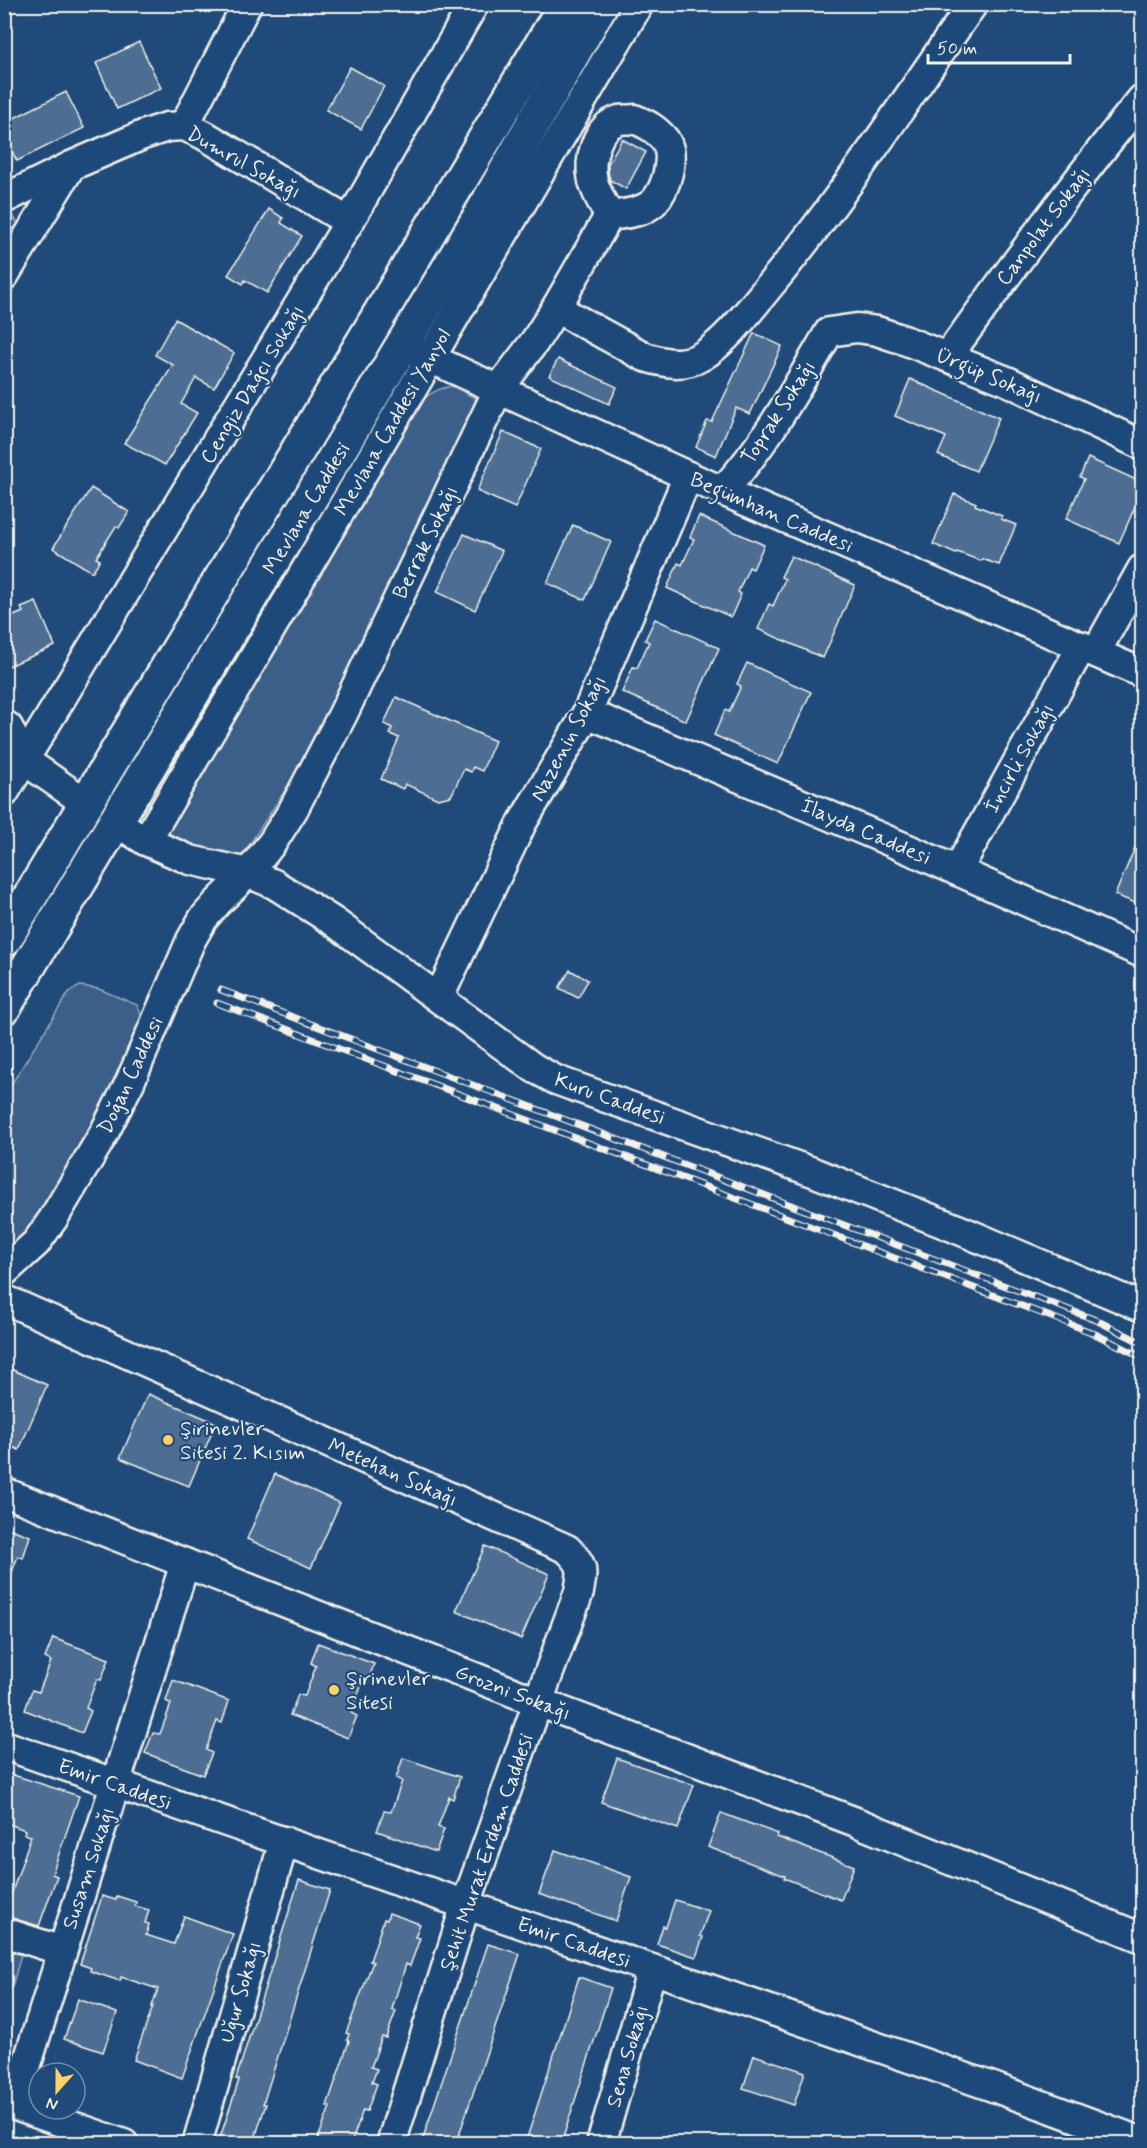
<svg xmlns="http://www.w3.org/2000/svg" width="1147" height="2148" font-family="Mynerve,sans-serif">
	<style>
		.green { fill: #3a5f88; stroke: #97a8b8; stroke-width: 1.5 }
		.building { fill: #4d6e92; stroke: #f4f1e8; stroke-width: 1.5 }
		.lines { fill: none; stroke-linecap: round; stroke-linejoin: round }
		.minor-casing { stroke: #f4f1e8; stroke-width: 33 }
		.major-casing { stroke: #f4f1e8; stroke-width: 38 }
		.minor { stroke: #1f4a7a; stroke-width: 28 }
		.major { stroke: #1f4a7a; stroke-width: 33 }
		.rail-casing { stroke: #f4f1e8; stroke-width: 7 }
		.rail { stroke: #1f4a7a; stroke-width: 4.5; stroke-dasharray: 14; stroke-linecap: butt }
		.poi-dot { fill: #ffd166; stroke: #1f4a7a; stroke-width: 2 }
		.labels { text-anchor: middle; stroke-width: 4.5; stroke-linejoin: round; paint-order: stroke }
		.street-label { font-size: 21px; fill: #f4f1e8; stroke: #1f4a7a }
		.poi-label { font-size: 21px; fill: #f4f1e8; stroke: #1f4a7a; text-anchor: start }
	</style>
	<rect width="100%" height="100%" fill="#1f4a7a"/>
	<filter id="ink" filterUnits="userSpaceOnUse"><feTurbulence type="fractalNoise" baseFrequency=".0167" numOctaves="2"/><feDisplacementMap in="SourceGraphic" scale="12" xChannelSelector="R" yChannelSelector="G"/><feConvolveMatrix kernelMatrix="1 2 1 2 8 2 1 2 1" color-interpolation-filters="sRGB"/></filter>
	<g filter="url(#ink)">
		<g class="green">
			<path d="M5 215 14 217 21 229 5 255Z"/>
			<path d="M452 386 475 398 477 406 317 737 286 789 239 860 167 839 169 826 419 403C429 394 438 388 452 386Z"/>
			<path d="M80 986 99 989 137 1005C138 1008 140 1010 141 1014 144 1043 54 1199 32 1226 24 1237 15 1244 5 1251L4 1096 69 992Z"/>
			<path d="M5 1949 21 1955 5 2012Z"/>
		</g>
		<g class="building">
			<path d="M139 42 161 88 117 109 96 63Z"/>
			<path d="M350 67 384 86 361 129 326 110Z"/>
			<path d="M66 92 84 128 17 161 4 136V123Z"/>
			<path d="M622 139 646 152 626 189 610 180 608 171V164Z"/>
			<path d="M269 209 283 218 281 223 302 236 267 293 245 280 243 284 228 275Z"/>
			<path d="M175 319 234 353 214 388 196 378 181 404 197 413 165 465 124 443 173 365 155 355Z"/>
			<path d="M754 333 782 346 750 414 736 408 716 456 696 447 707 421 712 422Z"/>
			<path d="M558 359 617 387 609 404 549 376Z"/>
			<path d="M910 379 999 418 976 471 938 455 946 437 895 416Z"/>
			<path d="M503 432 541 449 515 508 477 491Z"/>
			<path d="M1088 458 1143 483V499L1138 508 1135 507 1119 543 1066 519 1084 479 1080 477Z"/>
			<path d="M91 488 129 512 119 528 116 526 96 558 100 560 92 572 53 548Z"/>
			<path d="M954 494 976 503 975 505 1002 516 1001 519 1016 525 999 565 982 559 981 561 957 552 956 554 933 544Z"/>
			<path d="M699 516 764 545 753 569 749 567 738 592 741 594 731 617 667 588 678 563 682 565 694 539 690 537Z"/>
			<path d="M573 525 611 542 585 600 547 583Z"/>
			<path d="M464 534 502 551 475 610 437 592Z"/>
			<path d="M791 556 855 585 823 658 758 629 769 604 773 606 785 579 781 577Z"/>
			<path d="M36 602 55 646 4 668V620L23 612 21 608Z"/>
			<path d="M655 619 719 648 686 721 622 692 633 667 637 668 649 642 645 640Z"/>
			<path d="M747 663 811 692 778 764 714 735 725 710 729 712 741 686 737 684Z"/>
			<path d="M396 697 495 741 482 771 473 767 471 772 464 769 451 796 438 799 405 784 403 789 381 779 399 738 390 734 392 728 384 724Z"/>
			<path d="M1142 831H1143V906L1115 895Z"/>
			<path d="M570 970 588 980 578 998 559 988Z"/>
			<path d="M4 1366 47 1385 19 1450 4 1443Z"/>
			<path d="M148 1394 216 1423 189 1486 120 1458Z"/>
			<path d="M275 1474 340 1503 311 1568 247 1539Z"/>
			<path d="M8 1528 30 1536 23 1558 18 1556 6 1588 4 1536Z"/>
			<path d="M485 1546 549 1574 521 1639 456 1611Z"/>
			<path d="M53 1638 109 1659 101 1680 97 1679 86 1708 91 1711 82 1733 25 1710 32 1690 39 1692 51 1661 45 1658Z"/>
			<path d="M318 1643 374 1664 367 1685 362 1684 351 1713 357 1716 348 1738 290 1715 298 1695 305 1696 316 1666 311 1663Z"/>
			<path d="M173 1680 229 1701 222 1723 217 1721 206 1750 212 1753 203 1775 145 1753 153 1733 160 1734 171 1704 166 1701Z"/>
			<path d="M403 1758 460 1777 453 1799 449 1797 438 1827 444 1829 436 1852 377 1831 384 1811 391 1812 402 1781 396 1778Z"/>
			<path d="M617 1758 694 1785 678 1829 601 1802Z"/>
			<path d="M4 1772 79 1796 52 1874 57 1876 39 1926 4 1916 31 1836 24 1834 25 1830 4 1822Z"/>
			<path d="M721 1813 778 1834 777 1837 854 1866 841 1900 784 1878 785 1876 708 1847Z"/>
			<path d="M555 1850 631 1877 616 1921 539 1894Z"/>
			<path d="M299 1880 330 1890 263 2104H266L253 2144H218L239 2080 236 2079Z"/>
			<path d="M102 1896 116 1900 117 1896 136 1902 135 1906 149 1910 145 1923 149 1924 146 1935 174 1944 184 1916 233 1934 182 2078 134 2060 153 2006H152L158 1989 121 1977 120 1981 90 1971 91 1968 80 1964Z"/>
			<path d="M675 1900 709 1911 700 1936 703 1937 696 1957 657 1944 663 1926 666 1927Z"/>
			<path d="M389 1913 420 1924 415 1937 420 1938 410 1966 406 1964 392 2009 396 2011 386 2038 382 2037 371 2067 377 2069 372 2082 377 2084 367 2111 363 2110 351 2144H316L330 2107 327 2106 349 2041 347 2040 349 2034 346 2033 373 1962 370 1961 384 1919 387 1920Z"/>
			<path d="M488 1944 520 1954 501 2010 456 2144H421Z"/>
			<path d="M579 1977 611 1988 561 2144H525Z"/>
			<path d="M78 1999 117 2013 103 2052 64 2039Z"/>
			<path d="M754 2055 805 2072 794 2105 743 2088Z"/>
		</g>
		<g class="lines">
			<g class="minor-casing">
				<g id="minor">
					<path d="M634 119C647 124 656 129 665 140 676 156 666 189 654 202 643 213 623 214 609 216 604 205 596 193 593 181 588 160 596 127 619 120 624 119 629 120 634 119Z"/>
					<path d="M184 126 247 4"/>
					<path d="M4 199 71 166 143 135 167 127 184 126 204 135 349 222"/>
					<path d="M4 276 71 166"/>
					<path d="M556 308 645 357C664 363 684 367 702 356 728 340 751 308 771 284 844 196 907 98 973 4"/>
					<path d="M412 350 688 476 1142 673"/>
					<path d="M948 356C1011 269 1074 182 1142 99"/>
					<path d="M723 490C767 443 797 387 829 332L857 328 877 331 904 340 1007 381 1142 445"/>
					<path d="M1096 652 1142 569"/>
					<path d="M587 713 908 849 1142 953"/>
					<path d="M4 725 8 727 24 760"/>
					<path d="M24 760 349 222 474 4"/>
					<path d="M4 793 24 760 86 803"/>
					<path d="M116 822 146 841 190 860 248 873 274 884 334 922 534 1068 556 1080 813 1172 955 1228 1142 1307"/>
					<path d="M146 841 639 4"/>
					<path d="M957 871 1082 646"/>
					<path d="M439 997 522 823 587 713 688 476"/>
					<path d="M4 1272 36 1243 53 1219 103 1135 130 1082 191 940 203 919 217 903 248 873 272 843 293 810 343 714 498 390 535 341 556 308 609 216"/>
					<path d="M4 1299 567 1549C584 1565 583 1569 579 1592L538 1702 466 1904 391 2144"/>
					<path d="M4 1492 538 1702 856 1822 1142 1938"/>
					<path d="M4 1745 993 2087 1142 2142"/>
					<path d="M4 1932 62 1951"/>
					<path d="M4 2102 124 2144"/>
					<path d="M14 2105 185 1563"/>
					<path d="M197 2144 284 1841"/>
					<path d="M601 2144 652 1969"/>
				</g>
			</g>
			<g class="major-casing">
				<g id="major">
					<path d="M4 940 566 4"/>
					<path d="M4 1007 488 203 601 4"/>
				</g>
			</g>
			<use href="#minor" class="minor"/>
			<use href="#major" class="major"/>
			<g class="rail-casing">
				<g id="rail">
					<path d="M221 990 1096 1320 1142 1343"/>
					<path d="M217 1003 1091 1332 1142 1357"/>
				</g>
			</g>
			<use href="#rail" class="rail"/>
		</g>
	</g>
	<g class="poi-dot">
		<circle cx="168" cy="1440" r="6"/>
		<circle cx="334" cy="1690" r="6"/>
	</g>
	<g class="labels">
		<g class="street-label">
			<text transform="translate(244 162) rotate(29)" y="7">Dumrul Sokağı</text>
			<text transform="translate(1043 226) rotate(-53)" y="7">Canpolat Sokağı</text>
			<text transform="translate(989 375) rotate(23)" y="7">Ürgüp Sokağı</text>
			<text transform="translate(252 384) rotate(-59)" y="7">Cengiz Dağcı Sokağı</text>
			<text transform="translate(778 412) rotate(-57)" y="7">Toprak Sokağı</text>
			<text transform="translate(392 422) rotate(-60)" y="7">Mevlana Caddesi Yanyol</text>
			<text transform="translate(306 508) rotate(-59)" y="7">Mevlana Caddesi</text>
			<text transform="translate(772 512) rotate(23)" y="7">Begümhan Caddesi</text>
			<text transform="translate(425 542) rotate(-64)" y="7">Berrak Sokağı</text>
			<text transform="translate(568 738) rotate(-62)" y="7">Nazenin Sokağı</text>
			<text transform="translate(1019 758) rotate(-61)" y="7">İncirli Sokağı</text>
			<text transform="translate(866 831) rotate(23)" y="7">İlayda Caddesi</text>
			<text transform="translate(130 1075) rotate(-65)" y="7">Doğan Caddesi</text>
			<text transform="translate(610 1098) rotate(20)" y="7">Kuru Caddesi</text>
			<text transform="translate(393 1472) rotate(24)" y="7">Metehan Sokağı</text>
			<text transform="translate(513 1692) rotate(21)" y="7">Grozni Sokağı</text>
			<text transform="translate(115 1784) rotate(19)" y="7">Emir Caddesi</text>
			<text transform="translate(486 1852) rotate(-71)" y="7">Şehit Murat Erdem Caddesi</text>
			<text transform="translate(88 1868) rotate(-72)" y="7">Susam Sokağı</text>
			<text transform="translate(574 1942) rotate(19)" y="7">Emir Caddesi</text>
			<text transform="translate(240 1992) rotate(-74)" y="7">Uğur Sokağı</text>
			<text transform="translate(627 2056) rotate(-74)" y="7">Sena Sokağı</text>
		</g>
		<g class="poi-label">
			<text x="180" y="1435">Şirinevler<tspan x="180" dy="24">Sitesi 2. Kısım</tspan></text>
			<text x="346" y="1685">Şirinevler<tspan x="346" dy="24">Sitesi</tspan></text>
		</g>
	</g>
	<rect width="1147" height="2148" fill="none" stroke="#1f4a7a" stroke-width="24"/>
	<rect x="12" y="12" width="1123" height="2124" fill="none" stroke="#f4f1e8" stroke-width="2" filter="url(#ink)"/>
	<g transform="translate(57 2091) rotate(201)"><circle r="28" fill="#1f4a7a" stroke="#748da6" stroke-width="1.5"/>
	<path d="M0-4.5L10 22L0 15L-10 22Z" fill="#ffd166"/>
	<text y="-9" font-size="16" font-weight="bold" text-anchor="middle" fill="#f4f1e8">N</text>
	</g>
	<path d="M928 54v9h142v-9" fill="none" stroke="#f4f1e8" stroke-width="3"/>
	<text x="937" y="54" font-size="18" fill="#f4f1e8" stroke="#1f4a7a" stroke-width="4.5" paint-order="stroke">50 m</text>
</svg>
